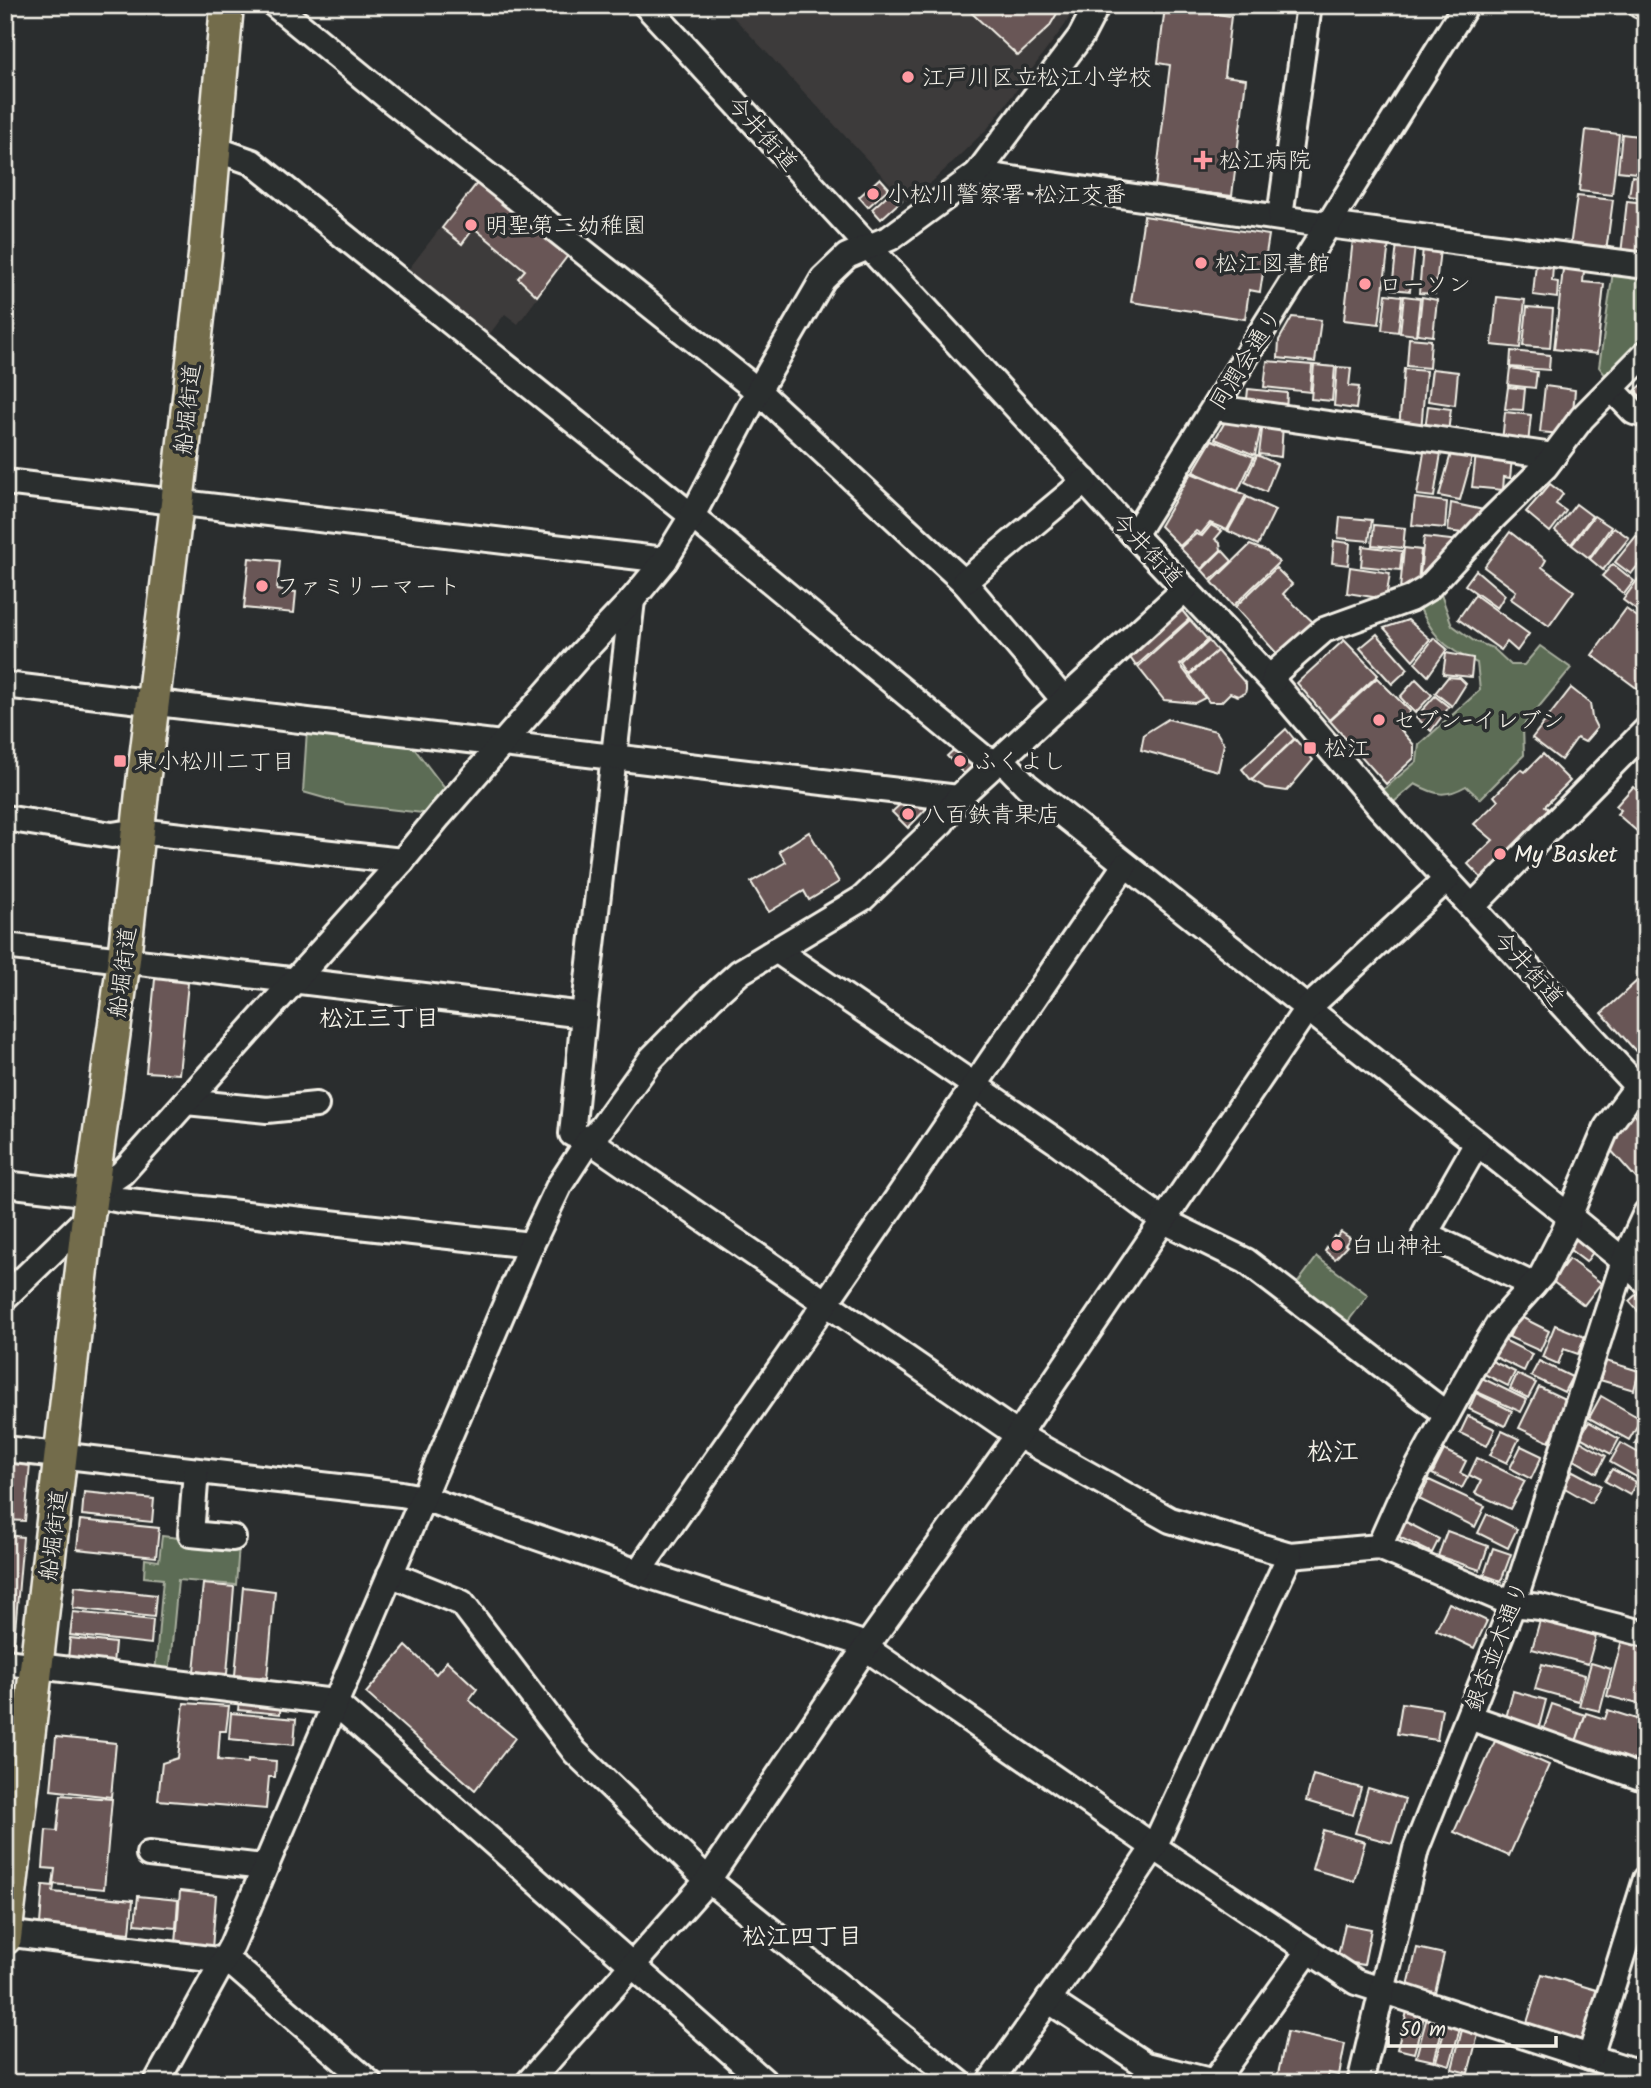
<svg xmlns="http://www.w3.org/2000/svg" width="1651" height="2088" font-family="Kalam,'Klee One',sans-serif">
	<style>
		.built { fill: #3d3a3a }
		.green { fill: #5b6c54; stroke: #a8ae9e; stroke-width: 2 }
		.building { fill: #695756; stroke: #f4f1e8; stroke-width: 2 }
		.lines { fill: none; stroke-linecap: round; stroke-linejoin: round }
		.minor-casing { stroke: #f4f1e8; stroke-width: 30 }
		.major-casing { stroke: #f4f1e8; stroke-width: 37 }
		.minor { stroke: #2a2d2e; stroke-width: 24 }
		.major { stroke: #736c4b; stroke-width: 32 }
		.poi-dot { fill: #ff9aa2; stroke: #2a2d2e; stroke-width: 2.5 }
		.labels { text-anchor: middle; stroke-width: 7; stroke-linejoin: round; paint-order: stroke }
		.poi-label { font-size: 23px; fill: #f4f1e8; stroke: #2a2d2e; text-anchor: start }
		.street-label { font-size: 23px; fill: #f4f1e8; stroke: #2a2d2e }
		.neighbourhood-label { font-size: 24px; font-weight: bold; fill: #f4f1e8; stroke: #2a2d2e }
		.quarter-label { font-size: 26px; font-weight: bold; fill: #f4f1e8; stroke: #2a2d2e }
	</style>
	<rect width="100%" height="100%" fill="#2a2d2e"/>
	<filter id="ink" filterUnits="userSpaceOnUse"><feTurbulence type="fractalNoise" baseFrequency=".0143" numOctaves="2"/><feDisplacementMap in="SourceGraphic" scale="14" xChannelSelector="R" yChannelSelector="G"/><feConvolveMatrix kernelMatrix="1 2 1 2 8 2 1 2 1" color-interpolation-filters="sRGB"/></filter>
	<g filter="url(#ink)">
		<g class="built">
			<path d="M722 5H1076L1065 25 988 128 933 181 906 201Z"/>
			<path d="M478 179 571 253 518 324 505 314 488 336 408 270Z"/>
		</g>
		<g class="green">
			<path d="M1614 265 1646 270V350L1613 385 1599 367Z"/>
			<path d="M1438 586 1452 625 1474 641 1493 648 1511 665H1524L1540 646 1571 668 1523 726 1524 755 1480 799 1466 786C1445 798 1436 795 1415 784L1387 808 1377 795 1417 761 1419 745 1480 690 1477 663C1443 648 1431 634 1416 600Z"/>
			<path d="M307 730 410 743 449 794 431 814 345 804 303 792Z"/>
			<path d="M1317 1257 1368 1295 1343 1328 1293 1289Z"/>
			<path d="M162 1536 239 1545 236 1585 178 1580 169 1676 155 1673 163 1579 144 1577 145 1559 159 1561Z"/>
		</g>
		<g class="building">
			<path d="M963 5H1062L1049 27 1018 56Z"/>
			<path d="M1165 7 1231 16 1224 76 1246 79 1232 196 1155 187 1170 65 1158 63Z"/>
			<path d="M1586 130 1619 134 1612 195 1579 191Z"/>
			<path d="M1622 134 1646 137V174L1618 171Z"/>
			<path d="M1632 176 1646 178 1643 198 1629 196Z"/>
			<path d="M880 178 889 188 868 207 859 197Z"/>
			<path d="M478 182 569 254 537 296 518 278 525 270 474 228 462 244 442 228Z"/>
			<path d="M893 190 902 200 881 219 872 209Z"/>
			<path d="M1577 196 1613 200 1606 252 1570 247Z"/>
			<path d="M1627 201 1646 203V257L1621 254Z"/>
			<path d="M1144 216 1269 235 1260 292 1249 290 1245 319 1131 302Z"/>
			<path d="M1353 239 1389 243 1379 324 1344 320Z"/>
			<path d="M1397 244 1415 246 1410 291 1392 289Z"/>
			<path d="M1423 247 1440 249 1435 294 1419 293Z"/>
			<path d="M1536 263 1553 265 1552 281 1558 282 1557 298 1533 295Z"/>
			<path d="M1563 269 1584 271 1583 282 1604 284 1597 354 1554 349Z"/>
			<path d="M1386 294 1402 296 1398 332 1382 330Z"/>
			<path d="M1404 296 1420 298 1416 335 1400 333Z"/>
			<path d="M1422 297 1437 300 1433 336 1418 334Z"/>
			<path d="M1497 297 1525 300 1520 348 1492 345Z"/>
			<path d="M1527 307 1553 309 1550 348 1523 346Z"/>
			<path d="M1292 317 1321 320 1315 362 1278 358 1279 340Z"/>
			<path d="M1409 338 1431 340 1429 368 1407 366Z"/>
			<path d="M1511 351 1550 355 1549 370 1510 367Z"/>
			<path d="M1267 361 1312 365 1310 392 1264 387Z"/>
			<path d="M1314 365 1335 367 1332 401 1311 399Z"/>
			<path d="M1337 367 1351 368 1349 386 1359 387 1356 409 1334 406Z"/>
			<path d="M1510 368 1537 372 1535 388 1508 385Z"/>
			<path d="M1404 369 1426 371 1421 431 1399 429Z"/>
			<path d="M1432 369 1458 372 1455 405 1428 401Z"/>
			<path d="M1646 381V401L1635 391Z"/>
			<path d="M1545 386 1575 390 1573 412H1568L1567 422 1562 421 1561 434 1540 432Z"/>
			<path d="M1508 387 1525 389 1523 410 1505 409Z"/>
			<path d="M1248 389 1287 393 1286 413 1246 409Z"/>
			<path d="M1428 406 1451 409 1448 432 1425 430Z"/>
			<path d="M1505 412 1531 415 1528 444 1502 442Z"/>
			<path d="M1229 415 1262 423 1255 455 1215 439Z"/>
			<path d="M1263 422 1283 424 1281 457 1259 454Z"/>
			<path d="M1212 440 1254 457 1238 491 1193 472Z"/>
			<path d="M1425 446 1442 447 1434 497 1417 495Z"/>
			<path d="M1452 450 1473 454 1460 500 1439 496Z"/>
			<path d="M1476 454 1512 458 1510 478 1504 477 1503 490 1472 487Z"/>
			<path d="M1257 455 1277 464 1266 492 1245 482Z"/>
			<path d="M1191 473 1246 495 1227 530 1210 523 1201 534 1196 531 1180 546 1160 526Z"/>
			<path d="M1550 484 1563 494 1556 504 1566 511 1550 532 1526 512Z"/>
			<path d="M1247 497 1275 510 1258 545 1228 531Z"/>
			<path d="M1415 498 1447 502 1445 528 1412 525Z"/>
			<path d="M1451 503 1488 511 1469 534 1448 531Z"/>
			<path d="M1576 504 1592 516 1571 544 1555 531Z"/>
			<path d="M1594 516 1611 527 1589 558 1572 545Z"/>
			<path d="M1340 517 1372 520 1369 541 1338 538Z"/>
			<path d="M1211 525 1222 531 1215 539 1220 543 1221 550 1201 569 1180 548 1196 534 1202 536Z"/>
			<path d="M1374 525 1405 528 1403 548 1372 545Z"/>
			<path d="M1614 527 1629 538 1603 570 1590 559Z"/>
			<path d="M1510 532 1546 560 1542 567 1574 591 1549 626 1511 599 1516 591 1484 567Z"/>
			<path d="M1636 536 1646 543V555L1631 574 1615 562Z"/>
			<path d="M1424 537 1460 541 1451 556 1441 555 1440 568 1434 575 1420 574Z"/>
			<path d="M1334 541 1350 543 1348 565 1332 563Z"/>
			<path d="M1250 545 1266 551 1279 562 1233 606 1212 582Z"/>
			<path d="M1363 546 1402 551 1400 570 1361 566Z"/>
			<path d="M1404 548 1421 550 1418 582 1400 589Z"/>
			<path d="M1222 550 1232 561 1211 580 1202 570Z"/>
			<path d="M249 558 280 561 277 590 296 592 294 613 244 608Z"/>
			<path d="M1613 564 1634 581 1624 594 1602 576Z"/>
			<path d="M1350 567 1390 573 1386 599 1347 593Z"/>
			<path d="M1276 568 1292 584 1283 594 1314 623 1279 656 1235 607Z"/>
			<path d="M1476 570 1505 595 1497 608 1465 585Z"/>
			<path d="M1641 575 1646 578V601L1639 612 1623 600Z"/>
			<path d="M1475 595 1529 634 1517 651 1507 642 1501 650 1458 619Z"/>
			<path d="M1176 603 1189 619 1136 666 1124 649Z"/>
			<path d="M1626 609 1646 623V695L1592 655Z"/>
			<path d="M1190 620 1208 640 1180 665 1205 698 1195 703 1164 700 1138 667Z"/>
			<path d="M1408 620 1430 639 1413 660 1384 628Z"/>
			<path d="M1377 634 1408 669 1392 684 1360 648Z"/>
			<path d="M1434 638 1447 649 1428 676 1415 663Z"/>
			<path d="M1344 640 1378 675 1329 720 1297 683Z"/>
			<path d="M1209 641 1217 651 1189 674 1183 665Z"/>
			<path d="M1217 651 1246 684V689L1245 693 1238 696 1230 693 1221 702H1209L1190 675Z"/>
			<path d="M1446 653 1473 658 1471 677 1443 674Z"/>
			<path d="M1448 677 1460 678 1466 684 1452 706 1435 693Z"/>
			<path d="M1377 678 1410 711 1399 728 1414 745V758L1386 784 1330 721Z"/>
			<path d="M1416 679 1432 695 1415 713 1400 697Z"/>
			<path d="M1571 688 1590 703 1592 718 1597 728 1585 742 1577 738 1561 760 1532 738Z"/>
			<path d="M1435 696 1449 707 1431 731 1416 717Z"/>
			<path d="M1168 719 1216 731 1224 744 1218 771 1141 750 1144 734Z"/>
			<path d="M1286 729 1294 739 1251 780 1242 769Z"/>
			<path d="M1295 739 1313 760 1287 791 1266 788 1252 780Z"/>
			<path d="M957 747 974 764 964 774 947 756Z"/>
			<path d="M1543 754 1570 781 1545 806 1552 812 1483 880 1468 864 1493 840 1474 824 1498 801 1494 796 1521 769 1525 772Z"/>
			<path d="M1633 787 1646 798V839L1617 814 1621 810 1616 806Z"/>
			<path d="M906 799 930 805 908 828 892 812Z"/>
			<path d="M809 832 839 882 809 900 804 891 769 912 751 882 786 862 779 851Z"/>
			<path d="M155 979 188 983 179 1074 146 1072Z"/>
			<path d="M1638 980 1646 988V1051L1640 1056 1602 1013Z"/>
			<path d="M1634 1114 1646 1127V1182L1642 1185 1609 1148 1619 1127Z"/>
			<path d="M1341 1232 1350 1238 1345 1245 1347 1246 1335 1259 1325 1251 1334 1236 1336 1238Z"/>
			<path d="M1579 1235 1596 1248 1586 1262 1569 1249Z"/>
			<path d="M1569 1259 1601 1283 1584 1305 1552 1281Z"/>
			<path d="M1641 1290 1646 1295V1320L1629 1301Z"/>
			<path d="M1519 1316 1549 1331 1540 1351 1509 1337Z"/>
			<path d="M1555 1325 1585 1337 1578 1354 1564 1349 1558 1364 1542 1357Z"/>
			<path d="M1502 1339 1532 1354 1524 1371 1493 1356Z"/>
			<path d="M1488 1359 1515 1372 1508 1386 1482 1373Z"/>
			<path d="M1539 1361 1572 1377 1564 1392 1531 1376Z"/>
			<path d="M1606 1361 1639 1371 1634 1390 1600 1380Z"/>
			<path d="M1517 1374 1536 1383 1528 1398 1510 1389Z"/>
			<path d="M1482 1378 1527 1400 1521 1412 1475 1391Z"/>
			<path d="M1539 1387 1569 1401 1549 1442 1519 1428Z"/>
			<path d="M1476 1393 1512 1411 1505 1426 1469 1409Z"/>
			<path d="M1601 1396 1641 1419 1629 1440 1589 1418Z"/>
			<path d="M1468 1416 1495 1429 1487 1446 1460 1433Z"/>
			<path d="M1589 1422 1619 1439 1611 1454 1580 1437Z"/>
			<path d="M1646 1424V1449L1635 1443Z"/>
			<path d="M1502 1431 1519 1439 1507 1463 1490 1455Z"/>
			<path d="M1580 1441 1606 1456 1597 1473 1571 1458Z"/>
			<path d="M1621 1443 1646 1457V1474L1642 1480 1610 1462Z"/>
			<path d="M1521 1446 1542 1456 1531 1479 1510 1468Z"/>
			<path d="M1444 1450 1466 1461 1460 1473 1468 1477 1462 1488 1432 1474Z"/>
			<path d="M1477 1458 1525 1481 1510 1509 1475 1493 1481 1481 1469 1475Z"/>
			<path d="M5 1461 30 1464 25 1521 5 1520Z"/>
			<path d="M1612 1469 1636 1482 1630 1495 1605 1481Z"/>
			<path d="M1573 1471 1601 1486 1591 1503 1563 1487Z"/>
			<path d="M1429 1480 1485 1506 1475 1527 1419 1499Z"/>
			<path d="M84 1492 154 1499 152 1522 82 1515Z"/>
			<path d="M1487 1514 1517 1529 1508 1548 1478 1533Z"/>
			<path d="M80 1520 159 1528 156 1557 77 1549Z"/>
			<path d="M1406 1522 1439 1539 1432 1553 1399 1537Z"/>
			<path d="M1447 1531 1488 1546 1480 1570 1438 1556Z"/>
			<path d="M5 1535 23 1537 13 1654 5 1653Z"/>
			<path d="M1493 1548 1511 1554 1501 1581 1484 1575Z"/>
			<path d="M203 1584 234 1587 227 1674 194 1671Z"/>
			<path d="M75 1586 156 1595 154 1617 73 1608Z"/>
			<path d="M243 1587 275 1591 267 1678 235 1675Z"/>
			<path d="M1449 1603 1487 1621 1474 1648 1436 1630Z"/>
			<path d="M73 1612 153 1620 151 1644 70 1635Z"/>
			<path d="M1540 1620 1596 1636 1588 1664 1532 1649Z"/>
			<path d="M70 1638 115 1643 113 1664 68 1659Z"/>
			<path d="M1622 1640 1646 1646V1706L1607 1696Z"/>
			<path d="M406 1646 436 1674 447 1661 477 1689 469 1700 515 1738 475 1790 366 1693Z"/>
			<path d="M1591 1663 1611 1669 1600 1711 1579 1706Z"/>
			<path d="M1542 1664 1585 1675 1578 1701 1535 1689Z"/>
			<path d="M1513 1691 1546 1700 1539 1727 1506 1718Z"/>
			<path d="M240 1694 281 1698 280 1714 238 1710Z"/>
			<path d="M184 1703 229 1706 226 1731H220L218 1760 248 1763V1759L276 1761 275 1777H269L266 1809 158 1800 162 1763 178 1758Z"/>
			<path d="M1402 1703 1442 1709 1437 1740 1397 1734Z"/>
			<path d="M1552 1704 1585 1715 1575 1745 1542 1734Z"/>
			<path d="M1608 1710 1646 1722V1769L1575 1745 1586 1713 1605 1719Z"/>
			<path d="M231 1713 296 1719 294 1745 229 1739Z"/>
			<path d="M56 1737 116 1743 111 1797 51 1790Z"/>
			<path d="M1495 1741 1549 1765 1509 1856 1454 1832Z"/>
			<path d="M1313 1775 1361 1788 1353 1815 1306 1801Z"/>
			<path d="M1368 1788 1405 1799 1392 1843 1355 1833Z"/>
			<path d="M61 1795 112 1799 104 1889 53 1884 55 1869 43 1868 46 1830 57 1831Z"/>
			<path d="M1323 1830 1365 1842 1354 1881 1312 1869Z"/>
			<path d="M43 1885 54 1886 53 1892 133 1900 130 1933 40 1924Z"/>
			<path d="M180 1891 216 1895 212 1949 176 1944Z"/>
			<path d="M138 1896 178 1900 176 1928 135 1924Z"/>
			<path d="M1345 1924 1371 1929 1364 1965 1337 1960Z"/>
			<path d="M1417 1948 1444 1954 1435 1993 1408 1986Z"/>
			<path d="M1542 1974 1603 1992 1587 2044 1526 2026Z"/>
			<path d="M1408 2008 1425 2013 1414 2053 1397 2049Z"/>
			<path d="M1427 2017 1444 2022 1434 2061 1416 2057Z"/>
			<path d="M1446 2025 1460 2028 1450 2065 1436 2061Z"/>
			<path d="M1463 2026 1479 2031 1468 2073 1452 2069Z"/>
			<path d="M1287 2032 1345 2044 1339 2075 1328 2073 1326 2083H1276Z"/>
		</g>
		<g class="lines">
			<g class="minor-casing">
				<g id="minor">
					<path d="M275 5 392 101 495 181 758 391 964 582 1064 700"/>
					<path d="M646 5 1134 535 1273 682 1378 805 1646 1096"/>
					<path d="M1640 5 1646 6"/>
					<path d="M215 149 252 162 692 516 984 758 1007 765 1027 786 1569 1216 1624 1261 1646 1282"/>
					<path d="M977 174 1328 225 1646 266"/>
					<path d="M1280 217 1309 5"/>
					<path d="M1612 389 1634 412 1646 415"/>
					<path d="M1216 408 1553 456"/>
					<path d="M5 482 665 560"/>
					<path d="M1134 535 1466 5"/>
					<path d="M964 582 1085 481"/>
					<path d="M632 600 584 1015 572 1134 589 1140 1018 1435 1170 1520 1290 1555 1379 1547 1513 1604 1540 1607 1646 1634"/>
					<path d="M1273 682 1277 671 1324 630 1410 599 1428 588 1493 518 1545 467 1582 418 1646 353"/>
					<path d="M5 685 958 798"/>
					<path d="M5 818 112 835 138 831 402 861"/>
					<path d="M1473 906 1646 730"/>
					<path d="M5 946 584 1015"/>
					<path d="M776 950 1056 1141 1164 1221 1246 1261 1446 1414"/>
					<path d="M186 1102 267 1110 316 1105"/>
					<path d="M1477 1143 1425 1234 1533 1285"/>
					<path d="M5 1184 92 1194 120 1200 531 1245"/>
					<path d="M92 1194 122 1173 402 861 439 816 579 656 632 600 665 560 692 516 758 391 823 279 847 256 890 238 977 174 1081 36 1097 5"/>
					<path d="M5 1297 88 1217"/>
					<path d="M5 1449 401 1494 423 1498 638 1572 857 1642 1154 1847 1356 1982 1646 2075"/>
					<path d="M196 1471 191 1534 233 1538"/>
					<path d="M1379 1547 1400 1500 1479 1356 1500 1322 1542 1275 1566 1228 1569 1216 1607 1127 1637 1087"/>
					<path d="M638 1572 825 1304 1125 865"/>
					<path d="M390 1574 462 1603 575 1752 708 1880 960 2083"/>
					<path d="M5 1662 334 1702 766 2083"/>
					<path d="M1469 1717 1646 1779"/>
					<path d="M149 1854 264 1867"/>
					<path d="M5 1933 225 1961 237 1968 370 2083"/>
					<path d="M1048 2000 1146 2065 1214 2082 1309 1950"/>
					<path d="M1590 2057 1646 1879"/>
					<path d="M156 2083 232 1945 531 1245 559 1186 589 1140 602 1127 651 1059 711 998 740 972 863 898 942 822 958 798 1185 589"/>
					<path d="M528 2083 708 1880 866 1647 1018 1435 1306 1010 1447 879"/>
					<path d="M989 2083 1100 1928 1154 1847 1290 1555"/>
					<path d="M1360 2083 1416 1849 1513 1604 1624 1261 1646 1213"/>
				</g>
			</g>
			<g class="major-casing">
				<path id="major" d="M5 1938 88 1217 124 959 143 783 177 504 205 255 227 5"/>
			</g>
			<use href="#minor" class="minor"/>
			<use href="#major" class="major"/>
		</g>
	</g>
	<g class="poi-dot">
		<circle cx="908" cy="77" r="7"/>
		<path d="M1199.5 149.5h7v7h7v7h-7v7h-7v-7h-7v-7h7z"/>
		<circle cx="873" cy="194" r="7"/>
		<circle cx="471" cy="225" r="7"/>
		<circle cx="1201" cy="263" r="7"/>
		<circle cx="1365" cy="284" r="7"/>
		<circle cx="262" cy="586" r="7"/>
		<circle cx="1379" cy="720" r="7"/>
		<rect x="1303" y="741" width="14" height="14" rx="3.5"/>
		<rect x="113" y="754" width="14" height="14" rx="3.5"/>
		<circle cx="960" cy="761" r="7"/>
		<circle cx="908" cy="814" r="7"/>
		<circle cx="1500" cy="854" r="7"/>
		<circle cx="1337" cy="1245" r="7"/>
	</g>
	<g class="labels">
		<g class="poi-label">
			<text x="922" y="85">江戸川区立松江小学校</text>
			<text x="1219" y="168">松江病院</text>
			<text x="887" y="202">小松川警察署 松江交番</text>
			<text x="485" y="233">明聖第二幼稚園</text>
			<text x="1215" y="271">松江図書館</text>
			<text x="1379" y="292">ローソン</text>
			<text x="276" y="594">ファミリーマート</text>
			<text x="1393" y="728">セブン-イレブン</text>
			<text x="1324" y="756">松江</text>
			<text x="134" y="769">東小松川二丁目</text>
			<text x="974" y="769">ふくよし</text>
			<text x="922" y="822">八百鉄青果店</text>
			<text x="1514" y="862">My Basket</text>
			<text x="1351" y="1253">白山神社</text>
		</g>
		<g class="street-label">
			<text transform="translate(763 133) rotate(48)" y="8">今井街道</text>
			<text transform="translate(1245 359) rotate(-58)" y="8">同潤会通り</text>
			<text transform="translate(187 409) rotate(-84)" y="8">船堀街道</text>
			<text transform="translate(1148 549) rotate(47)" y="8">今井街道</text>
			<text transform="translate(1529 968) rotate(48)" y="8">今井街道</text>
			<text transform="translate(122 972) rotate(-83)" y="8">船堀街道</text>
			<text transform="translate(53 1535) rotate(-83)" y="8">船堀街道</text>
			<text transform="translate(1496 1646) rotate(-69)" y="8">銀杏並木通り</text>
		</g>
		<g class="neighbourhood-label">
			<text x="379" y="1026">松江三丁目</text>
			<text x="802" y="1944">松江四丁目</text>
		</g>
		<g class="quarter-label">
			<text x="1333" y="1460">松江</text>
		</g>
	</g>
	<rect width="1651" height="2088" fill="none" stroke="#2a2d2e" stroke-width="28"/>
	<rect x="14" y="14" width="1623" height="2060" fill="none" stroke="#f4f1e8" stroke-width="2.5" filter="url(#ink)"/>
	<path d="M1388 2036v10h168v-10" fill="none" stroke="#f4f1e8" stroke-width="3.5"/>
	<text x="1399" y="2036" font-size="21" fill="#f4f1e8" stroke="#2a2d2e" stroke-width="5" paint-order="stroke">50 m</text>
</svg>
